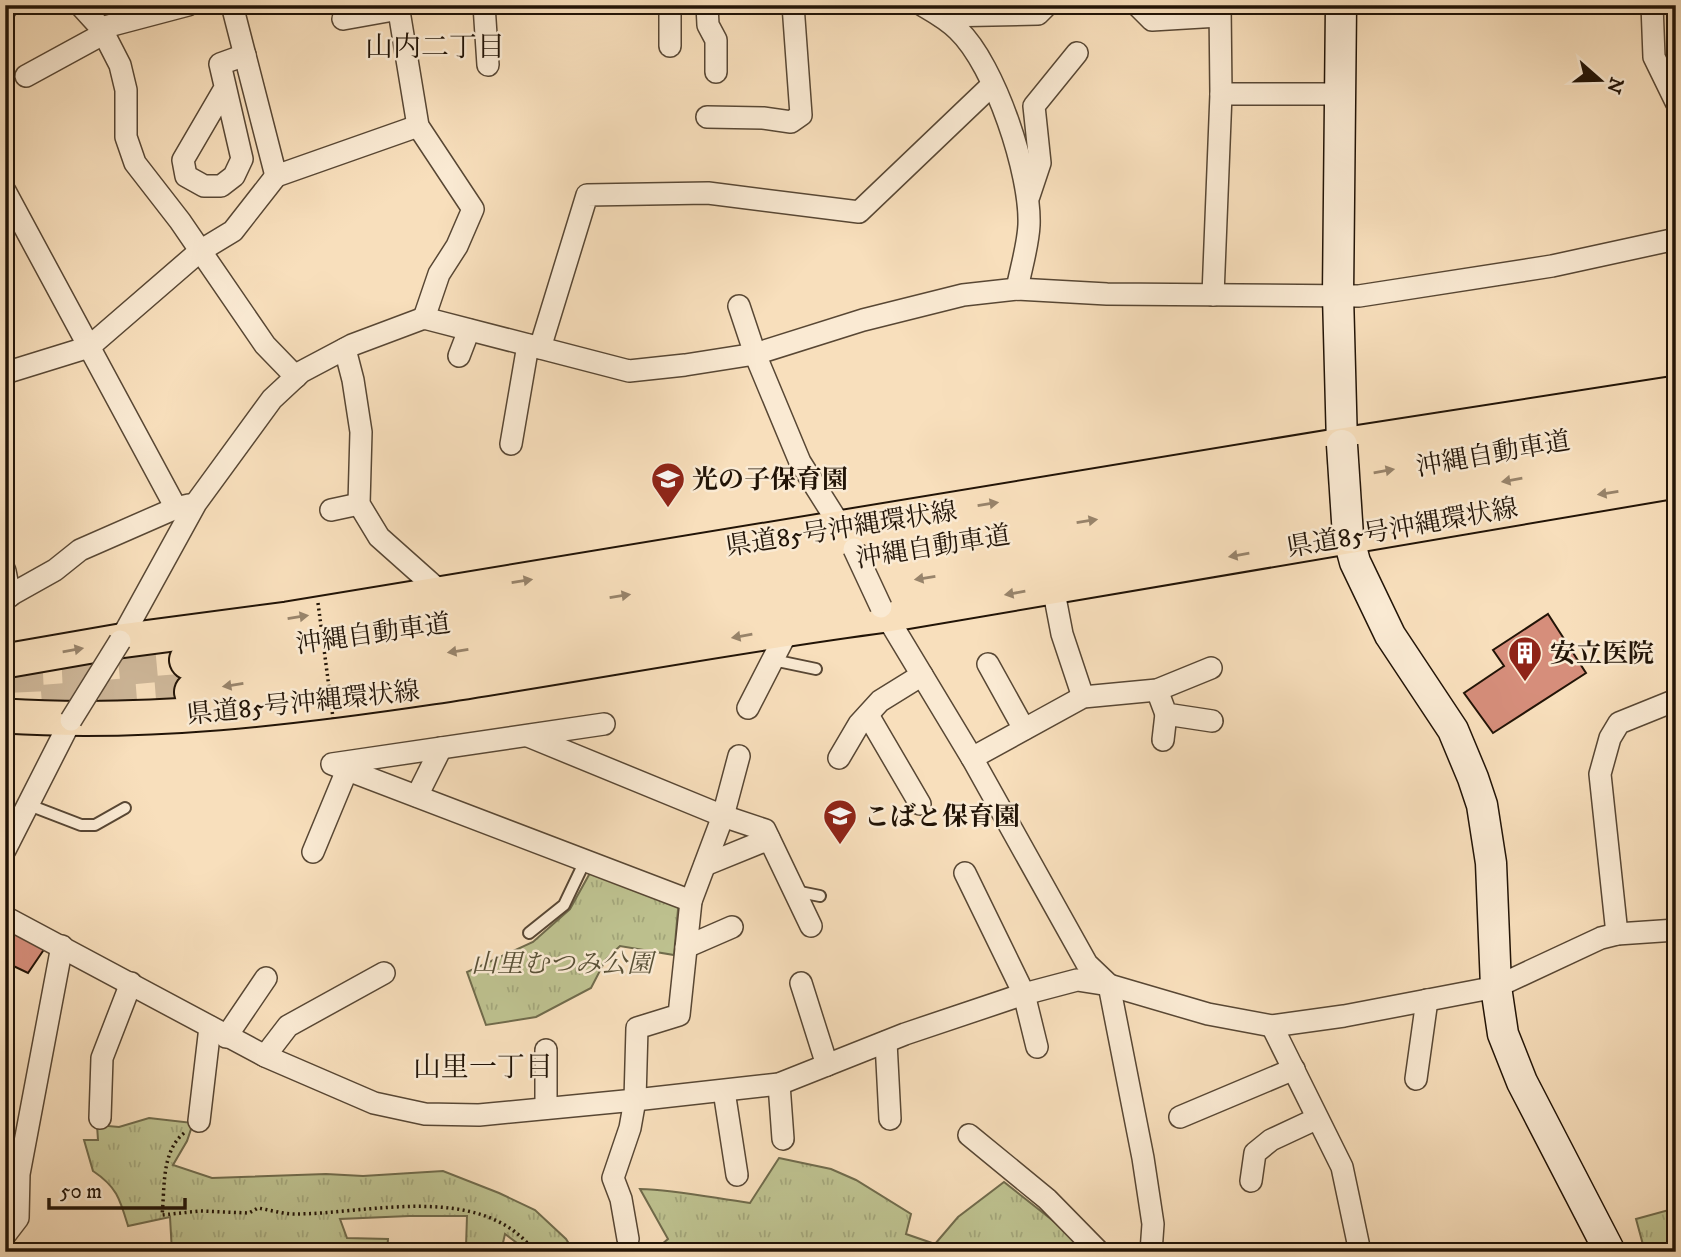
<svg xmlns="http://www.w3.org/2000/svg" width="1681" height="1257" font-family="'IM FELL DW Pica','Noto Serif JP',serif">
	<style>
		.grass { fill: url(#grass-tufts); stroke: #706b4c; stroke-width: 2 }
		.building { fill: #d68e7b; stroke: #221407; stroke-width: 2 }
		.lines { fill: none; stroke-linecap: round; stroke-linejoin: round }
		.highway-tunnel { stroke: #cdb698; stroke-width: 38; stroke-dasharray: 38 19; stroke-linecap: butt }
		.lane-casing { stroke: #584734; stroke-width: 14 }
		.street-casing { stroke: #584734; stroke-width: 24 }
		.secondary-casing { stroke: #221407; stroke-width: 33 }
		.primary-casing { stroke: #221407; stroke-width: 37 }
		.highway-casing { stroke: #221407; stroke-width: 42 }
		.path { stroke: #221407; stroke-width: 3.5; stroke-dasharray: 2 3.5; stroke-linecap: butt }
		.lane { stroke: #faead3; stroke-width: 10 }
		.street { stroke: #faead3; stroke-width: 21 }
		.secondary { stroke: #faead3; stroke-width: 30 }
		.primary { stroke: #f8dfbc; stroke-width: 33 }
		.highway { stroke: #f8dfbc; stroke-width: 38 }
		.street-bridge-casing { stroke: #584734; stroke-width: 24; stroke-linecap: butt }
		.secondary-bridge-casing { stroke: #221407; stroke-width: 33; stroke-linecap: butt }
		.path-bridge { stroke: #221407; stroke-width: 3.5; stroke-dasharray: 2 3.5; stroke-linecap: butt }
		.street-bridge { stroke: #faead3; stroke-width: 21 }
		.secondary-bridge { stroke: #faead3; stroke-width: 30 }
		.oneway { fill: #98846b }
		.labels { text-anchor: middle; stroke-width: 5; stroke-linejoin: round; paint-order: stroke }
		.street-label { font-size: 26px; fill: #221407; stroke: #faead3 }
		.poi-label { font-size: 26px; font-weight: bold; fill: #221407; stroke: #faead3; text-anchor: start }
		.park-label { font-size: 26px; font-style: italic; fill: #595137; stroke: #faead3 }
		.neighbourhood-label { font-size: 28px; fill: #221407; stroke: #faead3 }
	</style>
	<defs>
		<pattern id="grass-tufts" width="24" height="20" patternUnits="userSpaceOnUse" patternTransform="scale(1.75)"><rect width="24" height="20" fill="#bec290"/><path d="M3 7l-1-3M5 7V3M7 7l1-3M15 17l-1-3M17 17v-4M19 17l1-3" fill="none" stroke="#a3a67b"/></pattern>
	</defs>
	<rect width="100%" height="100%" fill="#f8dfbc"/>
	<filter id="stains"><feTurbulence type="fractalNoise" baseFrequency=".00286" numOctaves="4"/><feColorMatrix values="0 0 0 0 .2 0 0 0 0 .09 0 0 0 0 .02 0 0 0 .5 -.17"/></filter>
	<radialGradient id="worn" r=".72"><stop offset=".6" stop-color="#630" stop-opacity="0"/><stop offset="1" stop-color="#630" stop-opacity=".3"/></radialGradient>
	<g class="grass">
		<path d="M590 873 679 898 674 955 620 946 606 959 591 988 536 1017 486 1025 467 972 533 942 570 909Z"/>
		<path d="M149 1118 193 1123 187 1141 173 1165 212 1178 326 1174 363 1176 443 1171 499 1193 535 1210 566 1239 574 1252H529L505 1234 502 1247H466L467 1216H409L340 1219 347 1238 388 1239 387 1252H172L170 1217 128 1226C120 1199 117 1187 93 1171L84 1140H98L97 1125 119 1127Z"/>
		<path d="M779 1158 831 1169 856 1180 911 1214 906 1234 935 1244 958 1217 1004 1182 1066 1231 1083 1252H657L656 1249 668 1239 640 1189C677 1190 713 1198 750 1203Z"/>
		<path d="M1676 1208V1252H1645L1636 1219Z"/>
	</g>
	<g class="building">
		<path d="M1548 614 1586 673 1493 733 1464 693 1504 666 1493 650Z"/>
		<path d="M5 929 45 948 28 973 5 962Z"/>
	</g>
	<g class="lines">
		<g class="highway-tunnel">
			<path d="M5 674 70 671 189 660"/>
			<path d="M42 704 194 692"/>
		</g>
		<g class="lane-casing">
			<g id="lane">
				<path d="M773 660 816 669"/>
				<path d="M29 805 81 825H95L125 808"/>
				<path d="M795 891 820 896"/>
				<path d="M529 933 564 905 585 861"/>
			</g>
		</g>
		<g class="street-casing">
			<g id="street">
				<path d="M80 5 101 28 120 65 126 90V137L135 163 180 221 265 345 296 377"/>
				<path d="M232 5 276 176 418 126"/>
				<path d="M398 5 418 126 473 209 457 246 439 274 424 318"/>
				<path d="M484 5 488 65"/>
				<path d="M707 5 708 25 716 40V72"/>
				<path d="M922 5C934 12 947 19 958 30 995 65 1031 174 1029 225 1028 246 1021 268 1017 289"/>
				<path d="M1137 5 1152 20 1219 16"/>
				<path d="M1652 5 1654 57 1676 102"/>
				<path d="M5 10 8 5"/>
				<path d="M941 16 1038 14 1047 5"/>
				<path d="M343 19 399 9"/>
				<path d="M101 28 188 5"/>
				<path d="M670 46V5"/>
				<path d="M26 76 103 34"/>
				<path d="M225 88 183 160 186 176 204 186H221L234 176 242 159 220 64 245 55"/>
				<path d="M1221 94H1340"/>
				<path d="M707 117 763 118 791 122 801 115 793 5"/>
				<path d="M5 191 176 508"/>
				<path d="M1029 196 1040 163 1034 106 1077 53"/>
				<path d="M1213 295 1221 94 1220 5"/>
				<path d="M739 306 755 354 800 462 846 535"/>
				<path d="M540 348 587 195 708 193 859 212 992 85"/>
				<path d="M345 349 353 380 361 432 359 504 379 537 443 594"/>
				<path d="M459 356 469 330"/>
				<path d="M5 373 89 347 200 251 233 231 276 176"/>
				<path d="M511 444 528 345"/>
				<path d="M331 510 359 504"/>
				<path d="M5 571 10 596"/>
				<path d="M1053 587 1062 634 1083 697"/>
				<path d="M5 598 55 570 80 550 176 508 189 505"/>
				<path d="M881 607 972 758 1087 964 1109 985 1143 1158 1153 1224 1151 1252"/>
				<path d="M120 641 196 503 272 399 301 372 352 345 424 318 629 371 685 365 755 354 863 320 963 295 1017 289 1107 294 1359 296 1552 266 1676 239"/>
				<path d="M988 664 1024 729"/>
				<path d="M1157 690 1166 714 1212 721"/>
				<path d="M748 708 789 628"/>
				<path d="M868 715 920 804"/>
				<path d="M604 724 332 764 691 901"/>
				<path d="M528 736 723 816 765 830 811 926"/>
				<path d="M1163 740 1166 714"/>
				<path d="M839 758 859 724 880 701 922 675"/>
				<path d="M972 758 1083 697 1157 690 1211 668"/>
				<path d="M417 796 441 748"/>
				<path d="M5 850 71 720"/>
				<path d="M313 852 347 770"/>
				<path d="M705 865 769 839"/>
				<path d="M965 873 1024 994 1037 1047"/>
				<path d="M5 917 265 1056 374 1103 425 1114 479 1115 635 1100 779 1084 905 1034 1024 994 1077 980 1109 985 1208 1014 1272 1026 1344 1016 1496 987 1601 938 1617 934 1676 930"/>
				<path d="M1617 934 1600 774 1610 738 1619 723 1676 700"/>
				<path d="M686 947 732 927"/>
				<path d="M801 983 827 1065"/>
				<path d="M1272 1026 1342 1167 1360 1252"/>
				<path d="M226 1037 266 978"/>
				<path d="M886 1042 890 1119"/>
				<path d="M546 1050V1108"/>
				<path d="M265 1056 288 1026 384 973"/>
				<path d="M1416 1079 1427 1000"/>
				<path d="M779 1084 783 1139"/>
				<path d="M724 1091 737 1175"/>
				<path d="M1180 1117 1294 1069"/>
				<path d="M100 1118 102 1058 131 983"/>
				<path d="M199 1121 210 1027"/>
				<path d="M969 1135 1047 1199 1099 1252"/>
				<path d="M1251 1181 1255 1153 1271 1140 1316 1119"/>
				<path d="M5 1235 18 1218 19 1174 62 946"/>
				<path d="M628 1239 621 1199 613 1178 630 1128 635 1100 637 1028 679 1015 691 901 723 816 739 756"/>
			</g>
		</g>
		<g class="secondary-casing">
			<g id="secondary">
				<path d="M1341 5 1338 295 1342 445"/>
				<path d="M1348 536 1355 562 1390 635 1453 730 1473 778 1482 805 1491 863 1496 987 1503 1034 1522 1082 1610 1252"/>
			</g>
		</g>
		<g class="primary-casing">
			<g id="primary">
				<path d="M5 661 120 641 287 619 1342 445 1676 393"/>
				<path d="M5 716C148 725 291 708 432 687 584 664 734 635 887 615L1676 481"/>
			</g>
		</g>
		<g class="highway-casing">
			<g id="highway">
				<path d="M189 660 818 565 1676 422"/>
				<path d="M194 692 1176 539 1676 452"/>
			</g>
		</g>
		<path class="path" d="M184 1133C161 1152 165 1188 162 1215L200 1211 249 1213 258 1208C270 1210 283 1214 295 1214 369 1214 482 1181 535 1252"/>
		<use href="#lane" class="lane"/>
		<use href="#street" class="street"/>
		<use href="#secondary" class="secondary"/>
		<use href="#primary" class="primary"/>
		<use href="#highway" class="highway"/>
		<g class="street-bridge-casing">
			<g id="street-bridge">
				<path d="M854 549 881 607"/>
				<path d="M71 720 120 641"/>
			</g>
		</g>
		<g class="secondary-bridge-casing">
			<path id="secondary-bridge" d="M1342 445 1348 536"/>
		</g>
		<path class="path-bridge" d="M318 603 333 718"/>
		<use href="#street-bridge" class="street-bridge"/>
		<use href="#secondary-bridge" class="secondary-bridge"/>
	</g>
	<defs><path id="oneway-solid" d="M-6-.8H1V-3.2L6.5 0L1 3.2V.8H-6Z" transform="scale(1.75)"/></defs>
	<g class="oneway">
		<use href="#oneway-solid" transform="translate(1384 471) rotate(-10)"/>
		<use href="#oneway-solid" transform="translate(1512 480) rotate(170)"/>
		<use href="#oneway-solid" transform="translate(1608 493) rotate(171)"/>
		<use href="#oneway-solid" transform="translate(988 504) rotate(-9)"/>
		<use href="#oneway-solid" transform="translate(1087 521) rotate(-9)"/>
		<use href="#oneway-solid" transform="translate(1239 555) rotate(170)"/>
		<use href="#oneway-solid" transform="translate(925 578) rotate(171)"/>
		<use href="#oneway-solid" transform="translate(522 581) rotate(-9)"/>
		<use href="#oneway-solid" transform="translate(1015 593) rotate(170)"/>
		<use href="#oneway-solid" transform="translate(620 596) rotate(-9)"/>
		<use href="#oneway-solid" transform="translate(298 617) rotate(-9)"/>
		<use href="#oneway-solid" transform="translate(742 636) rotate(170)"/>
		<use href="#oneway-solid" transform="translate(73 650) rotate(-10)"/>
		<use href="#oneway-solid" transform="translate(458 651) rotate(171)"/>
		<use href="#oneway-solid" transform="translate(233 685) rotate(171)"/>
	</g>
	<defs>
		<g id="school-pin" transform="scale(1.75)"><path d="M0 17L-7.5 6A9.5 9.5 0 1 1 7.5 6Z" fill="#8f2418" stroke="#faead3"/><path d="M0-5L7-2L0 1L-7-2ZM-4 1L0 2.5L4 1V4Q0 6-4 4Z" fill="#fff"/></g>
		<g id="building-pin" transform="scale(1.75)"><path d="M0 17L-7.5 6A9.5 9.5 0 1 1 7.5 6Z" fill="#8f2418" stroke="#faead3"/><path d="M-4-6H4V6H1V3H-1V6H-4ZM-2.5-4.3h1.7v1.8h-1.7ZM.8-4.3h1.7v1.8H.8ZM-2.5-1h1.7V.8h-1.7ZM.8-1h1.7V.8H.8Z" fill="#fff"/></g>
	</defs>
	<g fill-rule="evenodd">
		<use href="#school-pin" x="668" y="479"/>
		<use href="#building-pin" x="1525" y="653"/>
		<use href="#school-pin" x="840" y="816"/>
	</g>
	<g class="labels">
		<g class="street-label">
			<text transform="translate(1493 453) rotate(-10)" y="9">沖縄自動車道</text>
			<text transform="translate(1402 527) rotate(-10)" y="9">県道85号沖縄環状線</text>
			<text transform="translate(841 528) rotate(-9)" y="9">県道85号沖縄環状線</text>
			<text transform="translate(933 546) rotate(-9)" y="9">沖縄自動車道</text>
			<text transform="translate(373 633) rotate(-8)" y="9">沖縄自動車道</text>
			<text transform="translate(303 702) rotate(-6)" y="9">県道85号沖縄環状線</text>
		</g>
		<g class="poi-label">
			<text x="692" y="488">光の子保育園</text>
			<text x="1550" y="662">安立医院</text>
			<text x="864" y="825">こばと保育園</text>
		</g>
		<g class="park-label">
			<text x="562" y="972">山里むつみ公園</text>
		</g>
		<g class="neighbourhood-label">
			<text x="435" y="56">山内二丁目</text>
			<text x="483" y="1076">山里一丁目</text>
		</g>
	</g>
	<rect width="1681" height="1257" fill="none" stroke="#f8dfbc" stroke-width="28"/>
	<rect x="7" y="7" width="1667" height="1243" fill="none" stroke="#221407" stroke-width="3.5"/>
	<rect x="14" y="14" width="1653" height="1229" fill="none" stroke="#221407" stroke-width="2"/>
	<g transform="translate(1600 80) rotate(110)" stroke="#faead3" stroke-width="5" paint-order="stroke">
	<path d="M0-5L12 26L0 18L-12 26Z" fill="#221407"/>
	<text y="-10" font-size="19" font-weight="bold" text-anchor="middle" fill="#221407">N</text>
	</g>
	<path d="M49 1198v10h136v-10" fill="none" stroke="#221407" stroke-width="3.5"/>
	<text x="60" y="1198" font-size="21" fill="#221407" stroke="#faead3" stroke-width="5" paint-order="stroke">50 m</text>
	<rect width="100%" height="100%" filter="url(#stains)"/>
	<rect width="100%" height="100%" fill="url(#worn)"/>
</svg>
